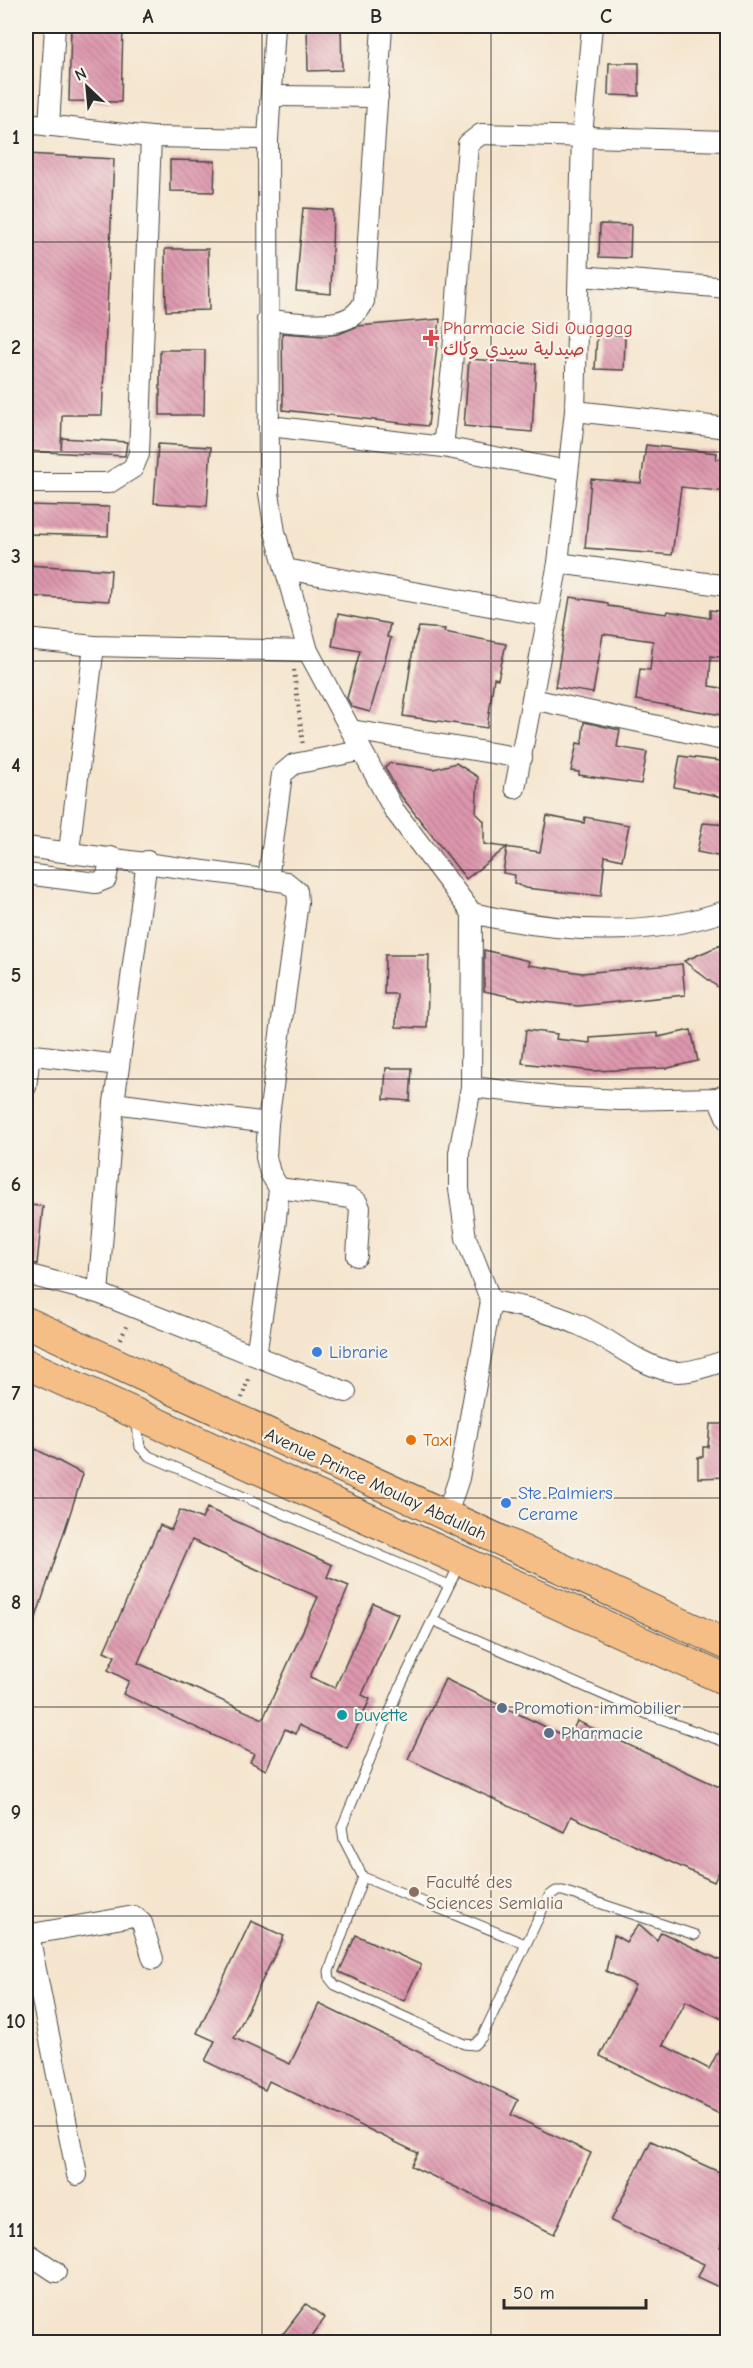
<svg xmlns="http://www.w3.org/2000/svg" width="753" height="2368" font-family="'Comic Neue','Playpen Sans Arabic',sans-serif">
	<style>
		.building { fill: url(#building-back-hatch); fill-rule: evenodd }
		.lines { fill: none; stroke-linecap: round; stroke-linejoin: round }
		.service-casing { stroke: #494743; stroke-width: 11 }
		.minor-casing { stroke: #494743; stroke-width: 22 }
		.primary-casing { stroke: #494743; stroke-width: 32 }
		.path { stroke: #494743; stroke-width: 4; stroke-dasharray: 1.5 4.5; stroke-linecap: butt }
		.service { stroke: #fff; stroke-width: 9 }
		.minor { stroke: #fff; stroke-width: 20 }
		.primary { stroke: #f5be86; stroke-width: 30 }
		.grid { fill: none; stroke: #2b2b2b; stroke-width: 1.5; stroke-opacity: 0.55 }
		.health-dot { fill: #e0444e; stroke: #f7f3e8; stroke-width: 2 }
		.shop-dot { fill: #3f7fe0; stroke: #f7f3e8; stroke-width: 2 }
		.food-dot { fill: #e8710a; stroke: #f7f3e8; stroke-width: 2 }
		.service-dot { fill: #5c6f8a; stroke: #f7f3e8; stroke-width: 2 }
		.culture-dot { fill: #0f9aa8; stroke: #f7f3e8; stroke-width: 2 }
		.education-dot { fill: #8d6e63; stroke: #f7f3e8; stroke-width: 2 }
		.labels { text-anchor: middle; stroke-width: 4.5; stroke-linejoin: round; paint-order: stroke }
		.health-label { font-size: 18px; fill: #be3a42; stroke: #f7f3e8; text-anchor: start }
		.shop-label { font-size: 18px; fill: #366cbe; stroke: #f7f3e8; text-anchor: start }
		.food-label { font-size: 18px; fill: #c56008; stroke: #f7f3e8; text-anchor: start }
		.street-label { font-size: 18px; fill: #2b2b2b; stroke: #f7f3e8 }
		.service-label { font-size: 18px; fill: #4e5e75; stroke: #f7f3e8; text-anchor: start }
		.culture-label { font-size: 18px; fill: #0d838f; stroke: #f7f3e8; text-anchor: start }
		.education-label { font-size: 18px; fill: #785e54; stroke: #f7f3e8; text-anchor: start }
		.neatline { fill: none; stroke: #2b2b2b; stroke-width: 2 }
		.grid-label { font-size: 20px; text-anchor: middle; font-weight: bold; fill: #2b2b2b }
	</style>
	<defs>
		<pattern id="building-back-hatch" width="6" height="6" patternUnits="userSpaceOnUse" patternTransform="scale(1.5)"><rect width="6" height="6" fill="#de97ae"/><path d="M-1 5l2 2M0 0l6 6M5-1l2 2" fill="none" stroke="#b47b8e"/></pattern>
	</defs>
	<rect width="100%" height="100%" fill="#f7f3e8"/>
	<filter id="ink" filterUnits="userSpaceOnUse"><feTurbulence type="fractalNoise" baseFrequency=".0167" numOctaves="2"/><feDisplacementMap in="SourceGraphic" scale="12" xChannelSelector="R" yChannelSelector="G"/><feConvolveMatrix kernelMatrix="1 2 1 2 8 2 1 2 1" color-interpolation-filters="sRGB"/></filter>
	<filter id="wash" filterUnits="userSpaceOnUse"><feTurbulence type="fractalNoise" baseFrequency=".008" numOctaves="4" result="noise"/><feDisplacementMap in="SourceGraphic" scale="24" xChannelSelector="R" yChannelSelector="G"/><feGaussianBlur stdDeviation="1.35" result="paint"/><feColorMatrix in="noise" values="0 0 0 0 0 0 0 0 0 0 0 0 0 0 0 0 0 1.4 0 .05"/><feComposite in="paint" operator="in"/></filter>
	<g filter="url(#wash)">
		<rect width="100%" height="100%" fill="#f5e5ce"/>
		<g id="blocks">
			<g class="building">
				<path d="M71 26H123L121 102 69 101Z"/>
				<path d="M307 26H341L342 70 308 71Z"/>
				<path d="M609 63H639V96L608 95Z"/>
				<path d="M26 154 114 159 102 415H62L61 449 62 438 127 442 125 456 26 451Z"/>
				<path d="M170 160 215 161 214 192 170 191Z"/>
				<path d="M303 208 333 210 331 294 296 291Z"/>
				<path d="M600 224 631 225 630 258 599 257Z"/>
				<path d="M165 249H208L209 310 166 311Z"/>
				<path d="M440 319 428 426 283 410 282 333 323 336 339 334 358 326Z"/>
				<path d="M597 334 625 335 624 370 595 369Z"/>
				<path d="M160 350H205L204 415H160Z"/>
				<path d="M469 359 536 364 532 432 464 426Z"/>
				<path d="M158 444 211 447 207 506 154 503Z"/>
				<path d="M646 445 717 453 716 459H728V492L681 487 672 555 585 548 591 479 641 483Z"/>
				<path d="M26 505 109 507 108 536 26 534Z"/>
				<path d="M26 565 111 570 109 601 26 596Z"/>
				<path d="M570 597 608 603V606L667 614 668 611 710 618V610L728 612V658L711 656 709 686 728 689V716L636 700 640 669 650 670 653 641 603 634 593 693 555 687Z"/>
				<path d="M338 614 390 624 387 637 391 638 370 712 352 707 347 698 360 651 332 646Z"/>
				<path d="M419 627 445 629 444 632 506 644 498 679 494 678 487 728 403 716 414 642Z"/>
				<path d="M584 722 620 730 617 747 647 752 641 784 579 775V772L571 771 577 743 582 744Z"/>
				<path d="M680 756 728 762V798L674 787Z"/>
				<path d="M390 763 434 769 456 763 478 777 476 813 484 821V844L540 852 547 816 584 823 585 817 629 825 622 860 605 856 601 896 525 888 514 883 515 875 503 873 507 847 466 879 398 792 385 767Z"/>
				<path d="M703 823 728 825V858L697 852Z"/>
				<path d="M728 942V995L684 961Z"/>
				<path d="M484 950 529 961 528 965 582 973 682 964 685 995 578 1006 520 999 484 991Z"/>
				<path d="M385 955H429L427 1028 396 1027 397 994H384Z"/>
				<path d="M526 1030 557 1034 556 1039 590 1043V1038L658 1033V1037L691 1030 698 1061 668 1068 593 1071 522 1063Z"/>
				<path d="M386 1068H412L410 1101 384 1099Z"/>
				<path d="M26 1205 43 1206 37 1264 26 1262Z"/>
				<path d="M710 1424H728V1477L698 1478V1457H703V1447H708Z"/>
				<path d="M26 1444 83 1474 29 1639H26Z"/>
				<path d="M207 1508 332 1565 327 1577 349 1586 310 1677 335 1688 373 1603 398 1614 362 1695 370 1699 347 1748 299 1725 296 1734 285 1729 266 1770 250 1762 254 1754 123 1694 129 1681 108 1670 115 1656 104 1651 160 1525 171 1530 180 1510 202 1519ZM192 1540 318 1597 263 1719 138 1663Z"/>
				<path d="M445 1679 569 1738 577 1721 728 1791V1853L714 1882 571 1816 564 1832 408 1759Z"/>
				<path d="M251 1921 284 1936 234 2038 290 2064 319 2004 518 2100 511 2115 591 2153 554 2234 411 2166 418 2153 269 2081 265 2090 205 2061 215 2041 197 2033Z"/>
				<path d="M639 1924 657 1940 661 1932 728 1964V2022L686 2001 663 2045 709 2069 728 2032V2118L600 2056 635 1985 606 1971 614 1935 626 1942Z"/>
				<path d="M356 1935 421 1965 404 2001 339 1972Z"/>
				<path d="M651 2141 728 2176V2231L720 2247 728 2251V2291L698 2277 704 2264 611 2221Z"/>
				<path d="M306 2304 325 2318 307 2343H294L283 2334Z"/>
			</g>
		</g>
	</g>
	<g filter="url(#ink)">
		<use href="#blocks" fill-opacity="0" stroke="#494743" stroke-width="1.5"/>
		<g class="lines">
			<g class="service-casing">
				<g id="service">
					<path d="M136 1419 140 1447 149 1456 449 1585"/>
					<path d="M459 1565 400 1687 342 1827 344 1840 363 1877 525 1944"/>
					<path d="M432 1620 647 1714 728 1743"/>
					<path d="M363 1877 329 1971 330 1979 335 1985 464 2044 474 2045 482 2037 549 1896 556 1891H563L695 1935"/>
				</g>
			</g>
			<g class="minor-casing">
				<g id="minor">
					<path d="M275 26 268 139 269 493 275 532 308 651 394 810 472 913C555 932 647 939 728 910"/>
					<path d="M272 96 378 97"/>
					<path d="M26 123 151 137 268 139"/>
					<path d="M49 126 55 26"/>
					<path d="M580 276 728 288"/>
					<path d="M267 320C296 321 351 335 364 301L382 26"/>
					<path d="M575 411 728 428"/>
					<path d="M270 426 443 447 568 471"/>
					<path d="M443 447 452 367 468 144 481 134 728 141"/>
					<path d="M26 483H109L133 468 139 454 151 137"/>
					<path d="M558 563 728 586"/>
					<path d="M285 569 546 616"/>
					<path d="M26 639 94 646 308 651"/>
					<path d="M532 699 728 741"/>
					<path d="M351 730 522 758"/>
					<path d="M515 788 558 563 575 411 582 135 592 26"/>
					<path d="M26 847 286 882 297 891 298 902 268 1123 266 1157 270 1173 279 1188 274 1239 256 1355"/>
					<path d="M69 851 94 646"/>
					<path d="M26 874 96 883 106 879 111 857"/>
					<path d="M268 880 282 774 294 764 360 751"/>
					<path d="M26 1054 119 1065"/>
					<path d="M26 1087 30 1055"/>
					<path d="M471 1087 558 1097 621 1100 718 1098 728 1093"/>
					<path d="M718 1098 728 1121"/>
					<path d="M114 1103 268 1123"/>
					<path d="M279 1188 350 1198 357 1202 360 1208 357 1256"/>
					<path d="M26 1274 98 1293 346 1392"/>
					<path d="M98 1293 114 1103 147 861"/>
					<path d="M491 1301C522 1306 550 1312 579 1325 609 1338 637 1364 669 1371 688 1375 710 1365 728 1360"/>
					<path d="M446 1517 459 1478 491 1301 466 1238 459 1189V1153L471 1087 472 913"/>
					<path d="M26 1935 134 1916 142 1923 153 1959"/>
					<path d="M29 1935 77 2175"/>
					<path d="M26 2252 56 2272"/>
				</g>
			</g>
			<g class="primary-casing">
				<g id="primary">
					<path d="M26 1322 728 1645"/>
					<path d="M26 1364 728 1681"/>
				</g>
			</g>
			<g class="path">
				<path d="M294 670 303 746"/>
				<path d="M121 1339 127 1324"/>
				<path d="M242 1398 249 1376"/>
			</g>
			<use href="#service" class="service"/>
			<use href="#minor" class="minor"/>
			<use href="#primary" class="primary"/>
		</g>
	</g>
	<path class="grid" d="M262 26V2342M491 26V2342M26 242H728M26 452H728M26 661H728M26 870H728M26 1079H728M26 1289H728M26 1498H728M26 1707H728M26 1916H728M26 2126H728"/>
	<path class="health-dot" d="M428 329h6v6h6v6h-6v6h-6v-6h-6v-6h6z"/>
	<g class="shop-dot">
		<circle cx="317" cy="1352" r="6"/>
		<circle cx="506" cy="1503" r="6"/>
	</g>
	<circle class="food-dot" cx="411" cy="1440" r="6"/>
	<g class="service-dot">
		<circle cx="502" cy="1708" r="6"/>
		<circle cx="549" cy="1733" r="6"/>
	</g>
	<circle class="culture-dot" cx="342" cy="1715" r="6"/>
	<circle class="education-dot" cx="414" cy="1892" r="6"/>
	<g class="labels">
		<g class="health-label">
			<text x="443" y="334">Pharmacie Sidi Ouaggag<tspan x="443" dy="21">صيدلية سيدي وكاك</tspan></text>
		</g>
		<g class="shop-label">
			<text x="329" y="1358">Librarie</text>
			<text x="518" y="1499">Ste Palmiers<tspan x="518" dy="21">Cerame</tspan></text>
		</g>
		<g class="food-label">
			<text x="423" y="1446">Taxi</text>
		</g>
		<g class="street-label">
			<text transform="translate(376 1484) rotate(25)" y="6">Avenue Prince Moulay Abdullah</text>
		</g>
		<g class="service-label">
			<text x="514" y="1714">Promotion immobilier</text>
			<text x="561" y="1739">Pharmacie</text>
		</g>
		<g class="culture-label">
			<text x="354" y="1721">buvette</text>
		</g>
		<g class="education-label">
			<text x="426" y="1888">Faculté des<tspan x="426" dy="21">Sciences Semlalia</tspan></text>
		</g>
	</g>
	<rect width="753" height="2368" fill="none" stroke="#f7f3e8" stroke-width="66"/>
	<g transform="translate(87 87) rotate(334)" stroke="#f7f3e8" stroke-width="4.5" paint-order="stroke">
	<path d="M0-4.5L10 22L0 15L-10 22Z" fill="#2b2b2b"/>
	<text y="-9" font-size="16" font-weight="bold" text-anchor="middle" fill="#2b2b2b">N</text>
	</g>
	<path d="M504 2299v9h142v-9" fill="none" stroke="#2b2b2b" stroke-width="3"/>
	<text x="513" y="2299" font-size="18" fill="#2b2b2b" stroke="#f7f3e8" stroke-width="4.5" paint-order="stroke">50 m</text>
	<rect x="33" y="33" width="687" height="2302" class="neatline"/>
	<g class="grid-label">
		<text x="148" y="23">A</text>
		<text x="376" y="23">B</text>
		<text x="606" y="23">C</text>
		<text x="16" y="144">1</text>
		<text x="16" y="354">2</text>
		<text x="16" y="563">3</text>
		<text x="16" y="772">4</text>
		<text x="16" y="982">5</text>
		<text x="16" y="1191">6</text>
		<text x="16" y="1400">7</text>
		<text x="16" y="1609">8</text>
		<text x="16" y="1819">9</text>
		<text x="16" y="2028">10</text>
		<text x="16" y="2237">11</text>
	</g>
</svg>
